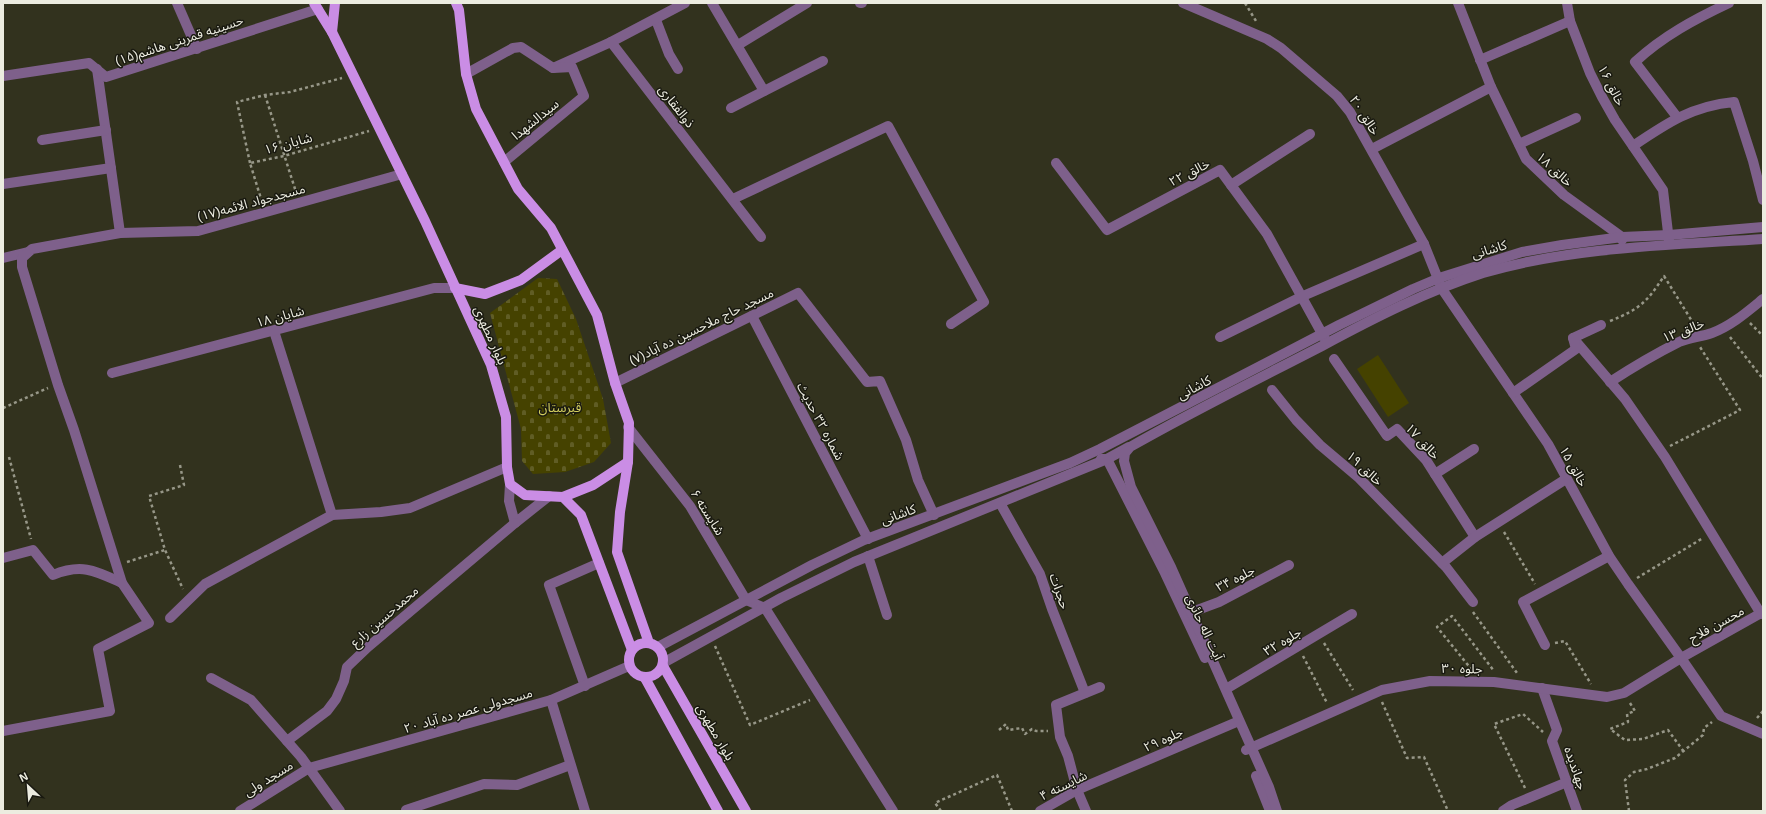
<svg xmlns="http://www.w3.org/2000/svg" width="1766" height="814" font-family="Helvetica,'Noto Sans Arabic',sans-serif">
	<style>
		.cemetery { fill: url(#cemetery-stones) }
		.pitch { fill: #454200 }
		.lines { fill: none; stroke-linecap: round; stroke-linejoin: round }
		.path { stroke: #979788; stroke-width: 2.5; stroke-dasharray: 3 3; stroke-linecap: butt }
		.minor { stroke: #7e608b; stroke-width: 10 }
		.major { stroke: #ca8de5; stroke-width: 10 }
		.labels { text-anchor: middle; stroke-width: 3; stroke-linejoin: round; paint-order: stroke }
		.street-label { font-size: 13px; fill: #ecece0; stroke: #191910 }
		.park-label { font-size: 13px; fill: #d2cd5e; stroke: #191910 }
	</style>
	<defs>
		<pattern id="cemetery-stones" width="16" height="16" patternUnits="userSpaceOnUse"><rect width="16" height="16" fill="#454200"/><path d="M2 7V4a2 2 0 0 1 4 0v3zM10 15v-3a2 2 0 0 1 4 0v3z" fill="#605d25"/></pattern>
	</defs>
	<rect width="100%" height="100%" fill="#32321e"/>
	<path class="cemetery" d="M538 278 557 279 576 319 603 399 611 443 594 462 565 472 533 474 522 461 521 429 490 313Z"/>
	<path class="pitch" d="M1378 355 1409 403 1388 417 1357 369Z"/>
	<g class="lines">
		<g class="path">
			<path d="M1245 3 1256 21"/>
			<path d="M265 95 296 192"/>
			<path d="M250 163 237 102 265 95 290 92 342 78"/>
			<path d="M262 202 250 163 284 156 369 131"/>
			<path d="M1610 321C1640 309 1647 302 1664 276L1695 326"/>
			<path d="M1750 323 1763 336"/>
			<path d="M1730 337 1763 379"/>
			<path d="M3 408 48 388"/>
			<path d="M1670 446 1740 410 1700 347"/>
			<path d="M9 457 31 539"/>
			<path d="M180 465 184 485 149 496 165 550 183 589"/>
			<path d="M1504 532 1535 584"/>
			<path d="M127 562 165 550"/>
			<path d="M1637 578 1703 538"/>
			<path d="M1473 612 1517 673"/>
			<path d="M1324 643 1353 690"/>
			<path d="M1555 643 1565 641 1591 684"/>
			<path d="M715 646 750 725 810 700"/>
			<path d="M1303 656 1327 703"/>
			<path d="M1472 670 1437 627 1452 616 1494 671"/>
			<path d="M1382 702 1407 758 1424 757 1448 811"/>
			<path d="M1630 703 1635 711 1627 714 1628 722 1610 729 1625 740 1643 739 1668 730 1684 752"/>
			<path d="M1757 718 1763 711"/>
			<path d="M999 730 1006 724 1008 730 1022 728 1025 734 1032 729 1036 731H1048"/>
			<path d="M1525 788 1494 724 1523 714 1543 732"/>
			<path d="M941 811 935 803 997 775 1012 811"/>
			<path d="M1629 811 1625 780 1634 772 1647 769 1675 758 1703 735 1704 728 1712 722"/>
		</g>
		<g class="minor">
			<path d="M177 3 197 49"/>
			<path d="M712 3 764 91"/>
			<path d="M860 3H862"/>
			<path d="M1183 3 1267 39 1281 48 1337 96 1350 112 1424 244 1442 289 1548 444 1609 556 1628 584 1681 658 1721 716 1763 734"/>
			<path d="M1567 3 1570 21"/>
			<path d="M656 20 669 54 678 69"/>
			<path d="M611 42 685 3"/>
			<path d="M738 45 807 3"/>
			<path d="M1480 60 1570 21 1590 73 1602 97 1615 120 1663 190 1669 241"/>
			<path d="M553 68 611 42 761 237"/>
			<path d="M97 69 120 233"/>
			<path d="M466 74 513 48 521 47 553 68 572 67 584 96 504 162"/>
			<path d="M3 76 89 63 106 77 318 9"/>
			<path d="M1491 87 1526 159 1564 195 1622 237V240"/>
			<path d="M731 108 823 61"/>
			<path d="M1677 117 1635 62C1663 36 1695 19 1729 3"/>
			<path d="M42 140 106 130"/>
			<path d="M1519 144 1576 118"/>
			<path d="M1633 146C1667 123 1692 106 1734 102L1753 161 1763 200"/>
			<path d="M1372 149 1491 87 1458 3"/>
			<path d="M1056 163 1107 230 1220 170 1267 234 1325 339"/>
			<path d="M3 184 111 168"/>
			<path d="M1231 185 1310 134"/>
			<path d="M733 199 888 126 984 302 951 324"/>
			<path d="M3 258 28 252"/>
			<path d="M752 316 868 539"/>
			<path d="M274 331 332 515"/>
			<path d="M1220 337 1303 296 1424 244"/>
			<path d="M1573 338 1625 399 1665 457 1761 614"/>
			<path d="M1334 359 1387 436 1397 429 1426 460 1475 537"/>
			<path d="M112 373 434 288H455"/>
			<path d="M1610 382C1633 367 1655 354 1679 342 1690 337 1701 337 1712 333 1731 326 1747 312 1763 299"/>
			<path d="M615 383 798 293 867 382 880 381 906 440 918 480 934 515"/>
			<path d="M1272 390 1296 420 1320 445 1359 478 1446 567 1473 602"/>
			<path d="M1513 393 1576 349 1573 338 1601 325"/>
			<path d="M628 427 690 506 746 600 765 608 893 811"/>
			<path d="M1101 459H1107L1165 573 1205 658"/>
			<path d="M1435 474 1474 449"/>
			<path d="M510 484 509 501 515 523 549 496"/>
			<path d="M1000 503 1040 574 1052 609 1085 693"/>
			<path d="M868 556 887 615"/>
			<path d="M3 558 33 550 53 575C82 563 96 571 122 583"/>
			<path d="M1442 563 1475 537 1566 479"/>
			<path d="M1192 612 1219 602 1289 565"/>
			<path d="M170 618 205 584 332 515 381 512 410 508 507 467"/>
			<path d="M1545 645 1523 602 1609 556"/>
			<path d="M658 647 812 565 864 540 1070 463 1100 449 1339 325 1413 289 1439 278 1522 252 1562 245 1622 237 1669 235 1763 227"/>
			<path d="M663 663 781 598 854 562 1107 459 1129 447"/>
			<path d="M211 678 251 700 301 757 340 811"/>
			<path d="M585 686 549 585 599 563"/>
			<path d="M1542 688 1557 730 1552 741 1577 811"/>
			<path d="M1226 689 1352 614"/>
			<path d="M551 700 585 811"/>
			<path d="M3 731 110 711 98 649 149 623 122 583 74 430 58 385 22 267V258L32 249 120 233 198 231 402 174"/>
			<path d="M287 741 327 711 336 699 344 681 347 667 368 647 515 523"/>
			<path d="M1246 750 1382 690 1430 681 1494 682 1607 697 1624 693 1681 658 1763 612"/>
			<path d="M1256 776 1270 811"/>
			<path d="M406 810 484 784 517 785 570 765"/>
			<path d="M240 811 309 768 551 700 629 666"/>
			<path d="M1040 811 1077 790 1239 721"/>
			<path d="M1086 811 1077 790 1068 756 1060 737 1056 705 1100 687"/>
			<path d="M1277 811 1269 787 1171 567 1131 487 1124 461 1125 453 1130 447C1193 411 1258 379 1322 346 1374 318 1427 291 1483 273 1571 247 1672 245 1763 239"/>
			<path d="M1503 811 1512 805 1567 782"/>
		</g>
		<g class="major">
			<path d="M314 3 332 32 425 221 491 365 506 417 507 467 510 484 525 495 563 497 581 515 632 650"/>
			<path d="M456 3 459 10 466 74 476 109 518 189 551 228 597 315 615 383 629 423 628 462 620 512 617 552 649 643"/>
			<path d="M332 32 335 3"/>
			<path d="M455 288 485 294 521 280 562 250"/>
			<path d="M563 497 593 485 628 462"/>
			<circle cx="646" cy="660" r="17"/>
			<path d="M663 666 746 811"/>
			<path d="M645 678 718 811"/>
		</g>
	</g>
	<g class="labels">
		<g class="street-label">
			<text transform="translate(179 40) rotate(-18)" y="5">حسینیه قمربنی هاشم(۱۵)</text>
			<text transform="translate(1612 85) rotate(63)" y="5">خالق ۱۶</text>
			<text transform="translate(677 106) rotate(52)" y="5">ذوالفقاری</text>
			<text transform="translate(1365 115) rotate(57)" y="5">خالق ۲۰</text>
			<text transform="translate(535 119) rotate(-39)" y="5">سیدالشهدا</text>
			<text transform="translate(288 143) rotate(-15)" y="5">شایان ۱۶</text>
			<text transform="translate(1555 169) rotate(43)" y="5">خالق ۱۸</text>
			<text transform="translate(1189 172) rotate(-27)" y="5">خالق ۲۲</text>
			<text transform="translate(251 202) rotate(-15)" y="5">مسجدجواد الائمه(۱۷)</text>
			<text transform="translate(1489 249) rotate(-16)" y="5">کاشانی</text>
			<text transform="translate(280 316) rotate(-15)" y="5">شایان ۱۸</text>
			<text transform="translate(701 326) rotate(-26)" y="5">مسجد حاج ملاحسین ده آباد(۷)</text>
			<text transform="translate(1683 330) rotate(-21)" y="5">خالق ۱۳</text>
			<text transform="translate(491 335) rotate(66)" y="5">بلوار مطهری</text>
			<text transform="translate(1194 387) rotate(-28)" y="5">کاشانی</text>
			<text transform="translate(821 421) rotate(62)" y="5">شماره ۳۲ حدیث</text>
			<text transform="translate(1423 441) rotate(47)" y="5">خالق ۱۷</text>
			<text transform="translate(1574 466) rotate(61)" y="5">خالق ۱۵</text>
			<text transform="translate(1365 468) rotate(43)" y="5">خالق ۱۹</text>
			<text transform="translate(708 512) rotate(58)" y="5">شایسته ۶</text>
			<text transform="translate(898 514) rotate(-20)" y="5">کاشانی</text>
			<text transform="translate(1235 578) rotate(-27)" y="5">جلوه ۳۴</text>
			<text transform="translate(1060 591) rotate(71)" y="5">حجرات</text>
			<text transform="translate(384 616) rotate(-41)" y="5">محمدحسین زارع</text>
			<text transform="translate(1716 624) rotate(-29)" y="5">محسن فلاح</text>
			<text transform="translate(1205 627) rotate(65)" y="5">آیت اله حائری</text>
			<text transform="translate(1282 641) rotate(-31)" y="5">جلوه ۳۲</text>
			<text transform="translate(1462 668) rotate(1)" y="5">جلوه ۳۰</text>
			<text transform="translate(468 710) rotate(-16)" y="5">مسجدولی عصر ده آباد ۲۰</text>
			<text transform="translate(716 732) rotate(60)" y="5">بلوار مطهری</text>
			<text transform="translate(1163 739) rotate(-24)" y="5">جلوه ۲۹</text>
			<text transform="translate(1576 768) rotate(71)" y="5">جهاندیده</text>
			<text transform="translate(268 778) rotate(-32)" y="5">مسجد ولی</text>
			<text transform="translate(1063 785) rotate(-26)" y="5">شایسته ۴</text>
		</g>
		<g class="park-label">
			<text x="560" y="412">قبرستان</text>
		</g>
	</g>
	<rect width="1766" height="814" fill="none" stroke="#ecece0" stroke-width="8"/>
	<g transform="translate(28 786) rotate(334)" stroke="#191910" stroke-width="3" paint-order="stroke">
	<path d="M0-3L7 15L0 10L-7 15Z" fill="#ecece0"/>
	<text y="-6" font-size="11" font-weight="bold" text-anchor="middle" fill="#ecece0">N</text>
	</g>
</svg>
